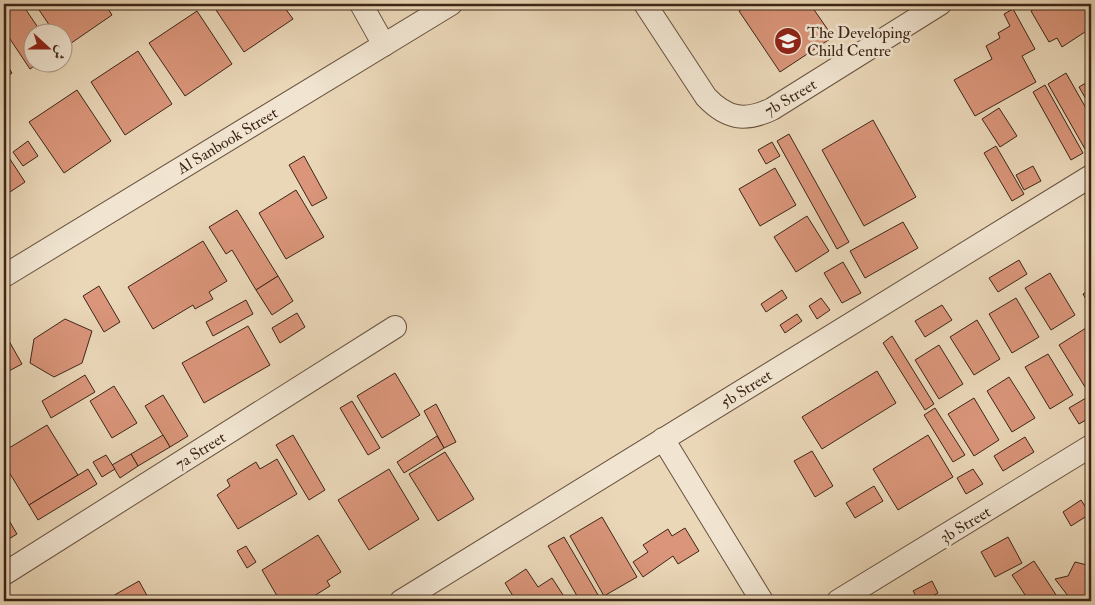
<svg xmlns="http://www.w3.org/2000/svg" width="1095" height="605" font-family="'IM FELL Double Pica',Amiri,serif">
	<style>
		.building { fill: #da957a; stroke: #3d2617 }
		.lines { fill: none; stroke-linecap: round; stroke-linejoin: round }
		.minor-casing { stroke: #68523f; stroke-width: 24 }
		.minor { stroke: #f1e5d1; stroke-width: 22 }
		.labels { text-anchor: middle; stroke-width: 5; stroke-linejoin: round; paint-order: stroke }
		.poi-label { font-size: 16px; fill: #3d2617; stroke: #f1e5d1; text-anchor: start }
		.street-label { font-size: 16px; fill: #3d2617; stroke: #f1e5d1 }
	</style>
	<rect width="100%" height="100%" fill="#ead7b8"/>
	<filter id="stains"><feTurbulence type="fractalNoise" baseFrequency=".004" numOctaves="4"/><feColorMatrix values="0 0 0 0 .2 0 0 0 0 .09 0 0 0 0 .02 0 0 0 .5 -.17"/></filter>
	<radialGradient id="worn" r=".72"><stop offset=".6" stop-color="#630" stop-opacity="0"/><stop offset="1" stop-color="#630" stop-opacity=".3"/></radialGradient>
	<g class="building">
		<path d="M13 4H22L41 32H32V62H40L30 69 4 30V10Z"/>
		<path d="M35 4H105L112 15 64 48 62 46V32H54Z"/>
		<path d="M212 4H282L293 19 244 52Z"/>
		<path d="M750 4H792L793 5 794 4H810L833 37 780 72 739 11Z"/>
		<path d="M1043 4H1091V28L1062 47 1057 38 1049 42 1031 11Z"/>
		<path d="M1013 9 1035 49 1022 56 1036 82 975 116 954 80 992 59 986 46 1000 38 998 33 1010 26 1004 14Z"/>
		<path d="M197 11 232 64 185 96 149 43Z"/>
		<path d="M138 51 172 104 125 135 91 82Z"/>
		<path d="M4 60 12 73 4 79Z"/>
		<path d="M1066 73 1091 117V145L1085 149 1048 84Z"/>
		<path d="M1091 80V108L1079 87Z"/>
		<path d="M1045 85 1083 153 1071 160 1033 92Z"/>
		<path d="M77 90 111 141 64 173 29 122Z"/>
		<path d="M999 108 1017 136 1000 147 982 119Z"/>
		<path d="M873 120 916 197 864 226 822 150Z"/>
		<path d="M789 134 849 242 837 249 777 141Z"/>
		<path d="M28 141 38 156 23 166 13 152Z"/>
		<path d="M772 142 780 156 766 164 758 150Z"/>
		<path d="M996 146 1024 194 1012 201 984 153Z"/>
		<path d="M4 150 25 182 4 196Z"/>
		<path d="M304 156 327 198 312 206 289 165Z"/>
		<path d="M1033 166 1041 181 1024 190 1016 175Z"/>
		<path d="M775 168 796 205 760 226 739 189Z"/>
		<path d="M296 190 324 237 286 259 259 213Z"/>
		<path d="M237 210 278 276 256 290 232 250 226 254 209 227Z"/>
		<path d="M807 216 829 251 796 272 774 237Z"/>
		<path d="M903 222 918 248 865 278 850 251Z"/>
		<path d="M203 241 227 281 209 292 213 299 195 309 193 305 153 329 128 287Z"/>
		<path d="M1019 260 1027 274 998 292 989 278Z"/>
		<path d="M843 262 861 293 842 303 824 273Z"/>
		<path d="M1050 273 1075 315 1051 330 1025 288Z"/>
		<path d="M278 276 293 301 272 315 256 290Z"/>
		<path d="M99 286 120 322 104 332 83 296Z"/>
		<path d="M1091 289V306H1090L1083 294Z"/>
		<path d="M782 290 787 298 766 312 761 304Z"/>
		<path d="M821 298 830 310 817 319 809 306Z"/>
		<path d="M1016 298 1039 337 1012 353 989 314Z"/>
		<path d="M246 300 253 314 213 336 206 322Z"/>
		<path d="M942 305 952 320 925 337 915 321Z"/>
		<path d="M297 313 305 327 280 343 272 328Z"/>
		<path d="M797 314 802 321 785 333 780 325Z"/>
		<path d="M65 319 92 331 82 363 54 377 30 363 34 339Z"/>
		<path d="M977 320 1000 359 974 375 950 337Z"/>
		<path d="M248 326 270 365 204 403 182 363Z"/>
		<path d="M1086 328 1091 338V383L1085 387 1059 345Z"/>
		<path d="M892 336 934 404 925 410 883 343Z"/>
		<path d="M9 341 22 364 7 372 4 366V344Z"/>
		<path d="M939 345 963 384 939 399 915 360Z"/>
		<path d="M1048 354 1073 395 1050 409 1025 367Z"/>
		<path d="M877 371 896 403 822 449 802 417Z"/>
		<path d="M395 373 420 415 382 438 357 396Z"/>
		<path d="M85 375 95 392 51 418 42 401Z"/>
		<path d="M1009 377 1035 418 1012 432 987 391Z"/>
		<path d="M114 386 137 423 112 438 90 401Z"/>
		<path d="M163 395 188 436 170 447 145 406Z"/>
		<path d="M1091 395V417L1079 424 1069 408Z"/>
		<path d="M974 398 999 440 974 456 948 414Z"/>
		<path d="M352 401 380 448 368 455 340 408Z"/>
		<path d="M436 404 456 442 444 448 424 411Z"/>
		<path d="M935 408 965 455 953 462 924 415Z"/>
		<path d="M47 425 78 475 29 505 4 464V451Z"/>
		<path d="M163 435 170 447 138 466 131 454Z"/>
		<path d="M293 435 325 490 309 500 276 445Z"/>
		<path d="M928 435 953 477 898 510 873 469Z"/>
		<path d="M437 436 444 448 404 473 397 462Z"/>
		<path d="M1025 437 1034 452 1003 471 994 456Z"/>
		<path d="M812 451 833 486 815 497 794 461Z"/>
		<path d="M445 452 474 499 438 521 409 474Z"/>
		<path d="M131 454 138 466 120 478 112 465Z"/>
		<path d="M106 455 115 469 102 477 93 462Z"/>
		<path d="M277 459 297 494 238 529 217 495 230 486 227 480 256 462 260 469Z"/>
		<path d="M88 469 97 484 38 520 29 505Z"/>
		<path d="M389 469 419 519 369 550 338 500Z"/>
		<path d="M973 469 983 484 966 494 957 478Z"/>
		<path d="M874 486 883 501 855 518 846 503Z"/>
		<path d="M1081 500 1090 514 1071 526 1063 512Z"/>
		<path d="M4 512 17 534 4 542Z"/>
		<path d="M602 517 637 577 604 596 570 536Z"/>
		<path d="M685 528 699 551 678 564 673 556 643 577 633 562 648 552 643 545 668 529 672 536Z"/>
		<path d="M318 535 341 572 327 581 330 586 306 601H302L300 598 295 601H280L262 570Z"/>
		<path d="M564 537 601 600 600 601H580L548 546Z"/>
		<path d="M1008 537 1022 563 995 577 981 552Z"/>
		<path d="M246 546 256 562 247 568 237 551Z"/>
		<path d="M1034 561 1060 601H1029L1012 575Z"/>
		<path d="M1075 562 1091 566V601H1074L1068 596 1055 579 1068 576Z"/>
		<path d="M526 569 538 587 552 578 567 601H516L505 583Z"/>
		<path d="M139 581 150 601 155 598 157 601H104Z"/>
		<path d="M932 581 938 593 924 601H919L913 591Z"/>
		<path d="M41 595 43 601H30Z"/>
	</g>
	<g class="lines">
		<g class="minor-casing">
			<g id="minor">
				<path d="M361 4 384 45"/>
				<path d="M645 4 706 97C727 119 745 122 772 109L940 4"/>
				<path d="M4 276 451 4"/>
				<path d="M663 439 762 601"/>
				<path d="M4 574 395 327"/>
				<path d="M401 601 1091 176"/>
				<path d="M838 601 1091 446"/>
			</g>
		</g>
		<use href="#minor" class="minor"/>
	</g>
	<defs>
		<g id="school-disc" transform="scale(1.4375)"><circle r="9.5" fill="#8f2418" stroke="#f1e5d1"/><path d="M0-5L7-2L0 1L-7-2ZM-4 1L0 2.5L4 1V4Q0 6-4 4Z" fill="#fff"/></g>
	</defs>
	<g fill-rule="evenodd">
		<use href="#school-disc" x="788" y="41"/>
	</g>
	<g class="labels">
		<g class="poi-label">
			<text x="807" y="38">The Developing<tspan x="807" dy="18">Child Centre</tspan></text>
		</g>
		<g class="street-label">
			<text transform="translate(790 97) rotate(-31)" y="6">7b Street</text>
			<text transform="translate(227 140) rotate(-31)" y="6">Al Sanbook Street</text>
			<text transform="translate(746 388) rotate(-32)" y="6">5b Street</text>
			<text transform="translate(200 450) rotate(-32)" y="6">7a Street</text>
			<text transform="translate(965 524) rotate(-31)" y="6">3b Street</text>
		</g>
	</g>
	<rect width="1095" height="605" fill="none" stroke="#ead7b8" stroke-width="20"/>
	<rect x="5" y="5" width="1085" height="595" fill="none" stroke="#3d2617" stroke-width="2.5"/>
	<rect x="10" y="10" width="1075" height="585" fill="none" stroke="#3d2617"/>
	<g transform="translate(48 48) rotate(111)"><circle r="24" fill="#f1e5d1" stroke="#a99987"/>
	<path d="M0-4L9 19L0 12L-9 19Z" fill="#8f2418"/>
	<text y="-8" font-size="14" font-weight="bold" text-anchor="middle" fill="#3d2617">ش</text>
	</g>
	<rect width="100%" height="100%" filter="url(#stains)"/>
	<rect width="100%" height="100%" fill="url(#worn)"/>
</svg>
